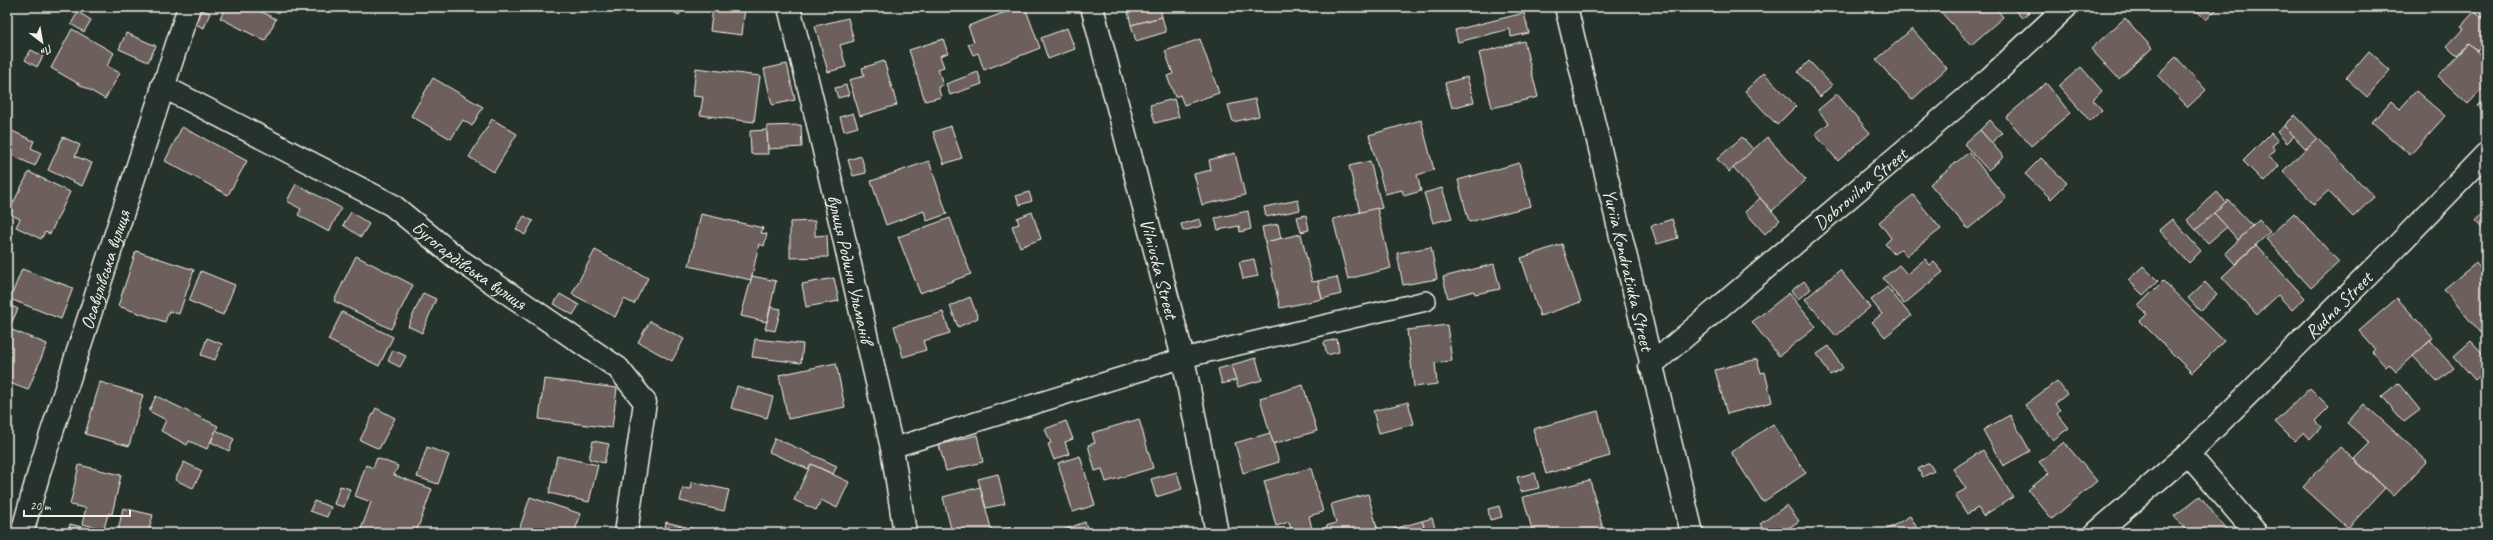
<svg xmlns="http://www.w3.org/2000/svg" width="2493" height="540" font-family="Caveat,sans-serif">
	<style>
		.building { fill: #6d615c; stroke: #f4f1e8 }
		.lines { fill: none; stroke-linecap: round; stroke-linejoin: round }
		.service-casing { stroke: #f4f1e8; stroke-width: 22 }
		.minor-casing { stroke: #f4f1e8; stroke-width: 25 }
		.tertiary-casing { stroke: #f4f1e8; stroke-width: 25 }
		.service { stroke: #26332d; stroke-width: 19 }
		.minor { stroke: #26332d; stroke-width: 22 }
		.tertiary { stroke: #26332d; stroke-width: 22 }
		.labels { text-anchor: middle; stroke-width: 3.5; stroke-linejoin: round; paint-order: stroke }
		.street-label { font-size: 19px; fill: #f4f1e8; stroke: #26332d }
	</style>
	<rect width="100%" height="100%" fill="#26332d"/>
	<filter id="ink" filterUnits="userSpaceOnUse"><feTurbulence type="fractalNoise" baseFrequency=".025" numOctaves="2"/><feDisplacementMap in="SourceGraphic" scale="8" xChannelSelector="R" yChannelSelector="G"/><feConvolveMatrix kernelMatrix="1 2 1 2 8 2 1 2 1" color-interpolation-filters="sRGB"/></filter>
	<g filter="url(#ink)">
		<g class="building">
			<path d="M226 7H252L276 19 265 41 220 18Z"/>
			<path d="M664 7H684L679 15Z"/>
			<path d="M713 7H745L742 35 710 31Z"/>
			<path d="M1019 7H1025L1040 48 984 70 978 53 973 55 968 44 974 42 968 26Z"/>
			<path d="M1127 7H1160L1162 17 1131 25Z"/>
			<path d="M1947 7H1995L2003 17 1971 45 1941 12Z"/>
			<path d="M2012 7H2035L2022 18Z"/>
			<path d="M2193 7H2219L2206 20Z"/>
			<path d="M201 10 210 13 204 28 195 24Z"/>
			<path d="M2475 11 2486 21V42L2477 51 2469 44 2457 55 2447 46 2464 28 2461 26Z"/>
			<path d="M78 12 91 20 84 32 71 24Z"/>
			<path d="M1524 13 1529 33 1511 37 1510 29 1458 42 1455 30Z"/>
			<path d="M1162 17 1166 32 1136 41 1131 25Z"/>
			<path d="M848 18 854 41 840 45 846 67 828 72 815 26Z"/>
			<path d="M2125 18 2152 48 2119 79 2091 49Z"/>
			<path d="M1067 28 1075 49 1048 59 1041 38Z"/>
			<path d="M72 29 114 53 107 66 120 73 105 99 51 68Z"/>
			<path d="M1912 29 1947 68 1912 100 1876 60Z"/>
			<path d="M126 33 156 46 148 62 119 49Z"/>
			<path d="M943 39 948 53 940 56 944 67 938 69 943 85 938 87 941 97 925 101 909 50Z"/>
			<path d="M1200 39 1219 93 1184 105 1180 95 1175 97 1167 76 1173 74 1165 51Z"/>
			<path d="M1524 41 1538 97 1492 108 1479 53Z"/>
			<path d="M2469 44 2486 60V85L2468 104 2438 76Z"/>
			<path d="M31 50 43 56 37 67 25 60Z"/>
			<path d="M2369 51 2390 70 2367 97 2346 78Z"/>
			<path d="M2176 57 2206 90 2188 107 2157 75Z"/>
			<path d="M884 61 897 105 860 116 849 80 864 76 862 68Z"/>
			<path d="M1809 61 1832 85 1820 97 1798 72Z"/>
			<path d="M787 64 795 100 772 105 764 69Z"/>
			<path d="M2081 67 2102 91 2093 100 2102 110 2090 121 2059 86Z"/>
			<path d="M696 68 760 76 754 122 700 115 703 97 693 96Z"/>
			<path d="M978 72 982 84 950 95 946 84Z"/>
			<path d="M1764 73 1796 106 1777 125 1745 91Z"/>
			<path d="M1467 77 1474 102 1452 108 1445 83Z"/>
			<path d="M433 78 483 107 472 126 463 120 451 139 411 116Z"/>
			<path d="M2046 83 2070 113 2031 146 2006 117Z"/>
			<path d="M846 85 849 95 838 98 835 88Z"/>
			<path d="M2416 91 2445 116 2410 155 2372 122 2391 101 2400 109Z"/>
			<path d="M1837 94 1870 133 1838 161 1815 134 1829 123 1818 110Z"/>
			<path d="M2486 98V113L2478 106Z"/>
			<path d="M1174 99 1179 117 1155 123 1150 105Z"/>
			<path d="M1255 99 1259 116 1233 122 1228 105Z"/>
			<path d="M853 113 858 127 844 131 840 117Z"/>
			<path d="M2295 115 2317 138 2306 149 2284 126Z"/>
			<path d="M492 119 517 134 494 172 469 157Z"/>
			<path d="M1421 120 1434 170 1417 175 1421 191 1404 196 1402 190 1385 194 1369 135Z"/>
			<path d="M1990 120 2002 133 1991 143 1980 130Z"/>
			<path d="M801 125 802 147 768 149 767 126Z"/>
			<path d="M951 126 962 158 944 164 933 132Z"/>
			<path d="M2284 126 2294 136 2287 143 2277 132Z"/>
			<path d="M182 127 247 161 228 195 165 161Z"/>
			<path d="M10 130 34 141 31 148 41 153 35 166 7 153V136Z"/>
			<path d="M767 130 768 154H751L750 131Z"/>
			<path d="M1980 130 2004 157 1988 170 1964 144Z"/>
			<path d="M2271 133 2278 141 2272 146 2275 150 2269 157 2279 166 2264 182 2243 161Z"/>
			<path d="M63 137 80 145 75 156 92 163 82 186 48 170Z"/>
			<path d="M1742 137 1754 150 1729 172 1717 159Z"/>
			<path d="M1767 137 1806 180 1772 211 1733 168Z"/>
			<path d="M2317 138 2374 197 2353 217 2328 191 2314 204 2283 171Z"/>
			<path d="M1969 152 2006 198 1968 229 1930 184Z"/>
			<path d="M1235 153 1245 195 1202 205 1194 174 1211 170 1209 160Z"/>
			<path d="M861 156 866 173 853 176 848 160Z"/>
			<path d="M2041 158 2067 183 2051 199 2025 174Z"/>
			<path d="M929 161 947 214 927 221 924 211 886 225 871 181Z"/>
			<path d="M1370 161 1382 208 1360 213 1349 166Z"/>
			<path d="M1519 163 1531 206 1469 222 1458 180Z"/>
			<path d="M29 172 70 192 50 234 45 232 41 239 16 227 20 219 8 213Z"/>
			<path d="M296 184 341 208 329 232 298 215 301 209 287 201Z"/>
			<path d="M1442 188 1452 218 1433 223 1424 193Z"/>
			<path d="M1029 192 1032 201 1020 205 1016 196Z"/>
			<path d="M2217 192 2226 202 2196 230 2187 220Z"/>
			<path d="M1913 195 1941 229 1906 256 1901 249 1894 254 1885 244 1891 238 1879 222Z"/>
			<path d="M1760 198 1780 220 1765 234 1745 212Z"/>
			<path d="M1298 200 1300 210 1266 217 1264 207Z"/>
			<path d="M2228 200 2253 226 2238 240 2214 213Z"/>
			<path d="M1377 208 1391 268 1348 279 1333 219Z"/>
			<path d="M2486 209V232L2475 221Z"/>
			<path d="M1248 211 1251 229 1240 232 1239 226 1218 230 1215 218Z"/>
			<path d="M351 212 369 224 361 237 343 225Z"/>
			<path d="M1032 212 1041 239 1020 247 1012 226 1019 224 1017 218Z"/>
			<path d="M2214 213 2227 227 2208 243 2196 230Z"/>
			<path d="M2294 213 2339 262 2311 288 2266 239Z"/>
			<path d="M701 214 763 228 761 233 767 234 764 246 759 244 751 280 689 266Z"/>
			<path d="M1306 215 1309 230 1301 232 1297 217Z"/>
			<path d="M524 216 533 221 525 235 516 229Z"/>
			<path d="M950 218 971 274 920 293 898 237Z"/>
			<path d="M1200 219 1202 226 1183 231 1181 224Z"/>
			<path d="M1672 219 1678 238 1657 244 1651 226Z"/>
			<path d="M2172 219 2201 251 2189 263 2159 230Z"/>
			<path d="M2259 220 2270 232 2235 264 2225 253Z"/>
			<path d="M815 221V236L827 235 828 257 790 258V222Z"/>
			<path d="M1278 224 1281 239 1265 242 1262 227Z"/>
			<path d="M1301 234 1312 282 1318 281 1322 299 1280 308 1265 242Z"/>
			<path d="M1562 244 1581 302 1540 316 1521 258Z"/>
			<path d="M2256 245 2305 298 2292 310 2278 295 2257 315 2222 277Z"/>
			<path d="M1431 247 1437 279 1403 285 1397 253Z"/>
			<path d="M595 250 648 278 634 304 624 299 615 317 572 294Z"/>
			<path d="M136 251 194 270 179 314 169 311 165 322 118 306Z"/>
			<path d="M356 256 413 285 391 329 334 301Z"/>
			<path d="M1254 259 1258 276 1243 279 1239 262Z"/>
			<path d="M1925 259 1930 265 1934 262 1943 272 1904 304 1883 278 1899 265 1907 274Z"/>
			<path d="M2476 263 2486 276V328L2480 333 2444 289Z"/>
			<path d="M1494 264 1500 289 1475 294 1474 291 1448 298 1443 277Z"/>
			<path d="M2143 266 2158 281 2143 295 2128 280Z"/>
			<path d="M22 269 73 288 61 319 10 299Z"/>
			<path d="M1840 270 1870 307 1836 336 1805 299Z"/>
			<path d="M201 271 235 285 223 315 189 301Z"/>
			<path d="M752 276 776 281 767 322 741 316Z"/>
			<path d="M1337 277 1341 294 1322 299 1318 281Z"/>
			<path d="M834 278 839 301 806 307 802 284Z"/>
			<path d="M1804 281 1811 289 1798 299 1791 291Z"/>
			<path d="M2163 281 2224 341 2192 373 2140 321 2147 314 2138 306Z"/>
			<path d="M2205 282 2217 295 2200 311 2188 298Z"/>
			<path d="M1887 287 1911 316 1885 337 1872 322 1882 314 1871 300Z"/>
			<path d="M423 293 436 299 422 333 408 326Z"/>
			<path d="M1789 293 1816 327 1779 356 1752 322Z"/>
			<path d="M560 294 579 305 573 315 554 304Z"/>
			<path d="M970 297 978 318 958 327 950 306Z"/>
			<path d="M2397 298 2433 338 2396 372 2389 364 2386 367 2372 352 2375 349 2359 331Z"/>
			<path d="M7 304 18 309 10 326 7 324Z"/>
			<path d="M771 307 781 309 775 331 765 329Z"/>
			<path d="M342 312 393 337 379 366 328 340Z"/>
			<path d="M943 312 950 333 923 341 926 350 903 357 894 326Z"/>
			<path d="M650 321 684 339 672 361 638 342Z"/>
			<path d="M1447 325 1452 361 1435 363 1437 384 1414 387 1407 330Z"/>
			<path d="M7 328 47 344 28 390 7 382Z"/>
			<path d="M207 338 222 344 215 360 201 355Z"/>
			<path d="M755 339 803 344 801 363 752 357Z"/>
			<path d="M1337 339 1339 352 1327 355 1324 342Z"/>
			<path d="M2430 341 2454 368 2437 382 2413 356Z"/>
			<path d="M2471 341 2486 357V370L2475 380 2454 356Z"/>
			<path d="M1829 346 1843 368 1830 375 1817 354Z"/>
			<path d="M393 350 406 356 400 367 388 361Z"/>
			<path d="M1256 358 1262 380 1238 387 1231 365Z"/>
			<path d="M1757 359 1761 373 1765 372 1772 402 1727 414 1715 370Z"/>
			<path d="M836 363 845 407 788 419 779 375Z"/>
			<path d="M1231 365 1236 380 1222 384 1218 369Z"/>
			<path d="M544 379 617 388 612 428 539 419Z"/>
			<path d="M2057 381 2067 394 2055 404 2060 410 2057 413 2069 428 2053 440 2025 405Z"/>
			<path d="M100 382 143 395 129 446 85 434Z"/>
			<path d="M2398 383 2420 410 2404 422 2382 396Z"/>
			<path d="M1303 385 1317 431 1273 444 1260 398Z"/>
			<path d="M737 386 773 397 767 418 731 408Z"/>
			<path d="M2310 388 2329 407 2315 421 2321 427 2310 439 2304 432 2294 441 2275 422Z"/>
			<path d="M156 396 218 426 207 449 189 441 187 445 161 431 166 420 149 411Z"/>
			<path d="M1408 402 1414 424 1379 433 1373 411Z"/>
			<path d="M2364 404 2427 461 2394 496 2354 459 2370 443 2347 423Z"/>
			<path d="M376 408 395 418 379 449 360 440Z"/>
			<path d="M1598 411 1610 456 1546 474 1533 429Z"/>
			<path d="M2010 415 2030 451 2003 466 1983 430Z"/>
			<path d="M1139 419 1153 468 1106 482 1102 469 1095 471 1088 445 1095 443 1092 433Z"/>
			<path d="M1066 421 1073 439 1065 442 1069 454 1054 460 1048 444 1051 443 1045 429Z"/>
			<path d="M1773 424 1806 473 1763 502 1731 452Z"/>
			<path d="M216 430 234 439 229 451 211 442Z"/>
			<path d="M1270 433 1279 462 1243 473 1235 443Z"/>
			<path d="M977 435 983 462 946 471 939 445Z"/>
			<path d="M775 438 837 466 833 474 811 464 808 469 769 452Z"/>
			<path d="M593 441 609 444 604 463 589 459Z"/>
			<path d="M2064 442 2097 481 2052 519 2028 490 2049 473 2039 462Z"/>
			<path d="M427 447 449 455 438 484 417 477Z"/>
			<path d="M2340 447 2385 488 2348 528 2303 487Z"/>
			<path d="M1983 450 2013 497 1983 516 1978 508 1967 514 1955 495 1966 489 1953 469Z"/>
			<path d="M557 456 598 465 589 502 549 493Z"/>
			<path d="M1080 456 1095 505 1073 512 1058 463Z"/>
			<path d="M377 458 398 466 394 475 432 489 416 533 360 532 371 502 355 496 366 465 373 468Z"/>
			<path d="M184 462 202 471 193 488 175 480Z"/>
			<path d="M1929 463 1934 471 1923 477 1918 469Z"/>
			<path d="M811 464 849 482 837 508 821 500 816 510 794 500Z"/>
			<path d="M79 465 121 475 112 514H108L104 529 82 524 86 508 70 505Z"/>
			<path d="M1311 468 1323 512 1309 516 1312 529 1292 533 1289 522 1276 526 1264 481Z"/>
			<path d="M1177 472 1182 489 1156 497 1151 479Z"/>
			<path d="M1535 473 1539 488 1521 492 1517 477Z"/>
			<path d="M998 474 1005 504 986 508 978 479Z"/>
			<path d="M1590 480 1604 533H1533L1523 497Z"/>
			<path d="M692 482 729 490 724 511 680 501 683 488 691 489Z"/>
			<path d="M340 486 350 489 344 507 334 504Z"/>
			<path d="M980 487 992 532 952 533 943 497Z"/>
			<path d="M1368 494 1378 531 1328 533 1326 526 1336 523 1331 504Z"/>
			<path d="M2200 496 2229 533H2188L2174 516Z"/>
			<path d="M530 497 581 514 574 533H518Z"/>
			<path d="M314 501 331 507 327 517 310 511Z"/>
			<path d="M1787 505 1799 521 1781 533H1766L1760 524Z"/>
			<path d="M1499 506 1502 517 1490 520 1488 509Z"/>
			<path d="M123 508 153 515 148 533 118 531Z"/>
			<path d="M1910 516 1917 528 1908 533H1881Z"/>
			<path d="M1432 518 1435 528 1426 532 1422 521Z"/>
			<path d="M1422 521 1426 532 1391 533 1390 530Z"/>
			<path d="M666 522 710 533H664Z"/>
			<path d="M1085 522 1089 533H1059L1058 532Z"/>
			<path d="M70 524 101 532V533H68Z"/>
			<path d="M1010 528 1012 533H988L992 532Z"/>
		</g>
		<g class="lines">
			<g class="service-casing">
				<path id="service" d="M892 448 1183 358 1426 301"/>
			</g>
			<g class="minor-casing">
				<g id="minor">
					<path id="s1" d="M789 7 817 120 892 448 905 533"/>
					<path id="s2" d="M1092 7 1183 358 1217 533"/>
					<path id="s3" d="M162 86 392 205 458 259 618 368 645 402 626 533"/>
					<path id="s4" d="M1650 366 1990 78 2066 7"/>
					<path d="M2188 454 2256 533"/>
					<path id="s5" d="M22 533 40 469 189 7"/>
					<path id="s6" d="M2096 533 2188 454 2390 253 2486 154"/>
				</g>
			</g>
			<g class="tertiary-casing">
				<g id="tertiary">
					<path id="s7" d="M1566 7 1692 533"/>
				</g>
			</g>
			<use href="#service" class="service"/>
			<use href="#minor" class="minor"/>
			<use href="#tertiary" class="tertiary"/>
		</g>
	</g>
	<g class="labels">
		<g class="street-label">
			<text dy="7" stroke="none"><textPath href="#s4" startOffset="275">Dobrovilna Street</textPath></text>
			<text dy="7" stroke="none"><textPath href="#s3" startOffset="357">Бугогардівська вулиця</textPath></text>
			<text dy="7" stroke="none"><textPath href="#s5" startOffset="276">Осавулівська вулиця</textPath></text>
			<text dy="7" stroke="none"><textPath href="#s1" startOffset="269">вулиця Родини Ульманів</textPath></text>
			<text dy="7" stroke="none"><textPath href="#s2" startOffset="270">Vilniuska Street</textPath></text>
			<text dy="7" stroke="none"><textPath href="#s7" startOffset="270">Yuriia Kondratiuka Street</textPath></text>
			<text dy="7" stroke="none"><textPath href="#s6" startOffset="333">Rudna Street</textPath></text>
		</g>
	</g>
	<rect width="2493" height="540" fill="none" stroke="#26332d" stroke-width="24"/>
	<rect x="12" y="12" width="2469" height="516" fill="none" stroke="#f4f1e8" stroke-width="1.5" filter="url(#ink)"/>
	<g transform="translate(42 42) rotate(149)" stroke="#26332d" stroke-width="3" paint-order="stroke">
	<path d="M0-3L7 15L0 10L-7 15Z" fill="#f4f1e8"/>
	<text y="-6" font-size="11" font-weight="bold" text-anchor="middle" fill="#f4f1e8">Пн</text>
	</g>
	<path d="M24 510v6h106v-6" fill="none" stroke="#f4f1e8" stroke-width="2"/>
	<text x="30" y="510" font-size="12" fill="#f4f1e8" stroke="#26332d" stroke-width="3" paint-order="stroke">20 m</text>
</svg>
